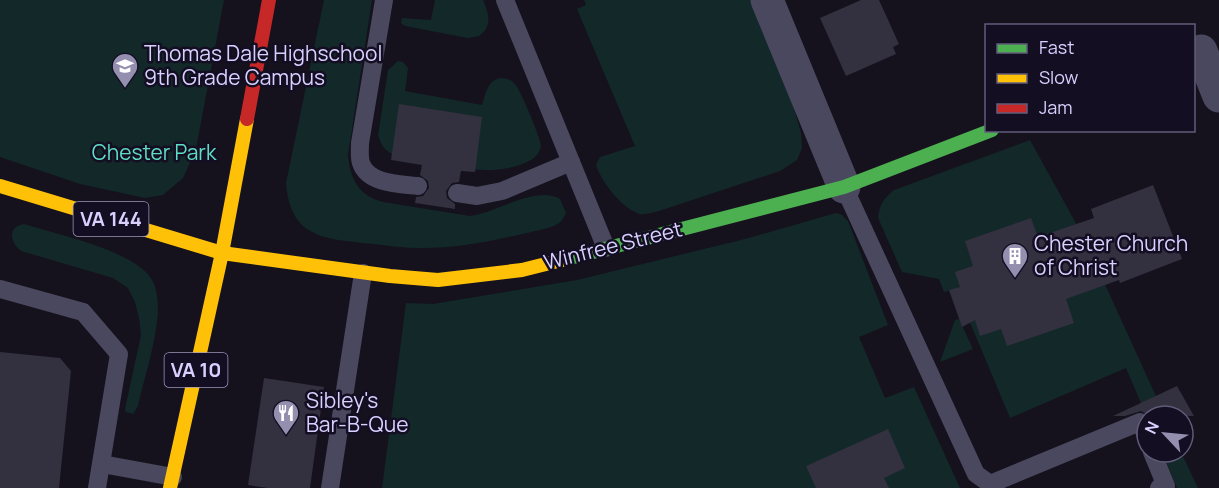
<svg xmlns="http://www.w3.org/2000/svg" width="1219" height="488" font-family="Manrope,sans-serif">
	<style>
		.green { fill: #122829 }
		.building { fill: #33303f }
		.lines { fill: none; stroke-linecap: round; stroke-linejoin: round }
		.lane { stroke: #4a485e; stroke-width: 18 }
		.street { stroke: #4a485e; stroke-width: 33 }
		.fast { stroke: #4caf50; stroke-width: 14 }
		.slow { stroke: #ffc107; stroke-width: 14 }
		.jam { stroke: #c62828; stroke-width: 14 }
		.labels { text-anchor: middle; stroke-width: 5; stroke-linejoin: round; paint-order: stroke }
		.shield { fill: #130e22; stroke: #9d96bc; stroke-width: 1.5 }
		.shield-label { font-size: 20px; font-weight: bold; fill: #d8d0fe }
		.poi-label { font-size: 21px; fill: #d8d0fe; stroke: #130e22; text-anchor: start }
		.park-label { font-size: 21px; fill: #5edcc4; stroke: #130e22 }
		.street-label { font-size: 21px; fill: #d8d0fe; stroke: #130e22 }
	</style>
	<rect width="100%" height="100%" fill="#15121d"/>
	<g class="green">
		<path d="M0 0H224L196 149 183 178 163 195 145 198 80 184 0 157Z"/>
		<path d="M324 0H372L348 155C350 179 359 196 383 202L470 216C496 213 536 185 560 199L566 213C562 222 558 225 548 228 505 238 462 249 417 248 399 248 380 244 362 243 341 240 319 240 302 225 291 214 287 198 286 183Z"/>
		<path d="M435 0H483C489 14 493 26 479 36L468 38 405 26 401 23 402 18 431 20Z"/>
		<path d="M584 0H756L779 57 801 133 802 148 797 160 780 171 659 211C654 212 645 215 640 214 622 209 601 181 596 165L600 157 635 146 577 9 586 5Z"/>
		<path d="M398 61 403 62 408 68 405 91 482 105C486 94 487 79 502 78 506 78 511 80 514 83 520 88 541 139 541 146 540 152 536 157 531 160 490 182 435 162 392 154 383 149 381 144 378 135L388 70Z"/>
		<path d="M1030 140 1083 236 1165 416 1147 417 1126 368 1010 418 956 289 944 292 939 279 902 272 878 218C879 205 884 198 894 190Z"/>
		<path d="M836 213 842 215 848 221 888 325 859 337 885 398 914 387 960 488H382L406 303 433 304 577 280 745 239Z"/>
		<path d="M24 224C56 234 136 251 152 280 158 290 159 310 157 321 154 349 144 379 138 406L133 414 126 412 125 409 141 335 139 318 135 302 128 288 113 278 21 251C10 242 7 227 24 224Z"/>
		<path d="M959 319 973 349 940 362 955 320Z"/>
		<path d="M1162 452H1181L1198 488H1177Z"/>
	</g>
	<g class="building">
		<path d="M861 0H879L899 44 893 47 896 54 846 76 820 18Z"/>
		<path d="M399 104 482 117 475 172 461 171 459 182 452 183 446 191 447 198 455 204V209L415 203 416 197 423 196 429 188 428 181 420 175 422 165 391 160Z"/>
		<path d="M1153 185 1182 259 1120 283 1119 280 1066 299 1074 323 1007 346 1001 329 980 336 975 320 962 327 949 290 960 287 955 272 973 266 965 241 1031 218 1038 237 1094 218 1091 209Z"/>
		<path d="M0 352 60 358 71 371 59 488H0Z"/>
		<path d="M264 378 324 387 310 488H268L248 485Z"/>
		<path d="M1177 386 1194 416H1149L1141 411 1125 416H1113Z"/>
		<path d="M888 429 905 468 884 478 889 488H816L806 466Z"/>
	</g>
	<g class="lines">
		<g class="lane">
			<path d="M384 0 360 143C360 149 359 157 361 163 368 184 399 184 418 186"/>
			<path d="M505 0 606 248"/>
			<path d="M844 187 976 474 996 488"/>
			<path d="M457 193 477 196 502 191 571 162"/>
			<path d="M0 289 83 312 119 354 97 488"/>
			<path d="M1152 452 1166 486 1159 488"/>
			<path d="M102 464 173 477"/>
			<path d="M990 484 1140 422 1147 438"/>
			<path d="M330 488 363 273"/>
		</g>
		<g class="street">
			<path d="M767 0 844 187"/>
			<path d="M1201 51 1219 96"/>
		</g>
		<path class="fast" d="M562 260 844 187 992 130"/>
		<g class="slow">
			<path d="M0 186 222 253"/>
			<path d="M222 253 390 276 438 280 522 270 562 260"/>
			<path d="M170 488 222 253 247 119"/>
		</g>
		<path class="jam" d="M247 119 269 0"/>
	</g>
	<defs>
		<g id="school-pin" transform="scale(1.35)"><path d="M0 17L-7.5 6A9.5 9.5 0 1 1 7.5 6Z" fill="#948eaf" stroke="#130e22"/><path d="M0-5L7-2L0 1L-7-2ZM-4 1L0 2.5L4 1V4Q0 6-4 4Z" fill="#fff"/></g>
		<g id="building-pin" transform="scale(1.35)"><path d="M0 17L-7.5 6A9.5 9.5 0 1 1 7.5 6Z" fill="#948eaf" stroke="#130e22"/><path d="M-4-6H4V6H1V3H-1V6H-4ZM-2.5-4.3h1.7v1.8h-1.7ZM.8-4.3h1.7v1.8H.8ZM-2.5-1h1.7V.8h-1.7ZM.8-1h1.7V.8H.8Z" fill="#fff"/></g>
		<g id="restaurant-pin" transform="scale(1.35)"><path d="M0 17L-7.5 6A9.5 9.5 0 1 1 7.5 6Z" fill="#948eaf" stroke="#130e22"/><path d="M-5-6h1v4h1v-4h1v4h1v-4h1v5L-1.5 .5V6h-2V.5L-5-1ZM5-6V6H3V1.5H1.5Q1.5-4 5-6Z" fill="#fff"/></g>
	</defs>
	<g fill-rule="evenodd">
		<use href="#school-pin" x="125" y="66"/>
		<use href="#building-pin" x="1015" y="256"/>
		<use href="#restaurant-pin" x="286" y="413"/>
	</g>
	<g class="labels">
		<g class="shield">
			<rect x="73.5" y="202" width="75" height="34" rx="4.5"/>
			<rect x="164.5" y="353" width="63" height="34" rx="4.5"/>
		</g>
		<g class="shield-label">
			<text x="111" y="226">VA 144</text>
			<text x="196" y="377">VA 10</text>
		</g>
		<g class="poi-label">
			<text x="144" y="61">Thomas Dale Highschool<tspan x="144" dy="24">9th Grade Campus</tspan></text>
			<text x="1034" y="251">Chester Church<tspan x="1034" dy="24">of Christ</tspan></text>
			<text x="306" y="408">Sibley's<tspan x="306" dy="24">Bar-B-Que</tspan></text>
		</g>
		<g class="park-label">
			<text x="154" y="160">Chester Park</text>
		</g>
		<g class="street-label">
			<text transform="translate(613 246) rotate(-14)" y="7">Winfree Street</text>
		</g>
	</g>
	<rect x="985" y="24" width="210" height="108" fill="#130e22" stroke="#625c7a" stroke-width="1.5"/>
	<rect x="997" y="44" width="30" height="9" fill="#4caf50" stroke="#625c7a" stroke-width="1.5"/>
	<text x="1039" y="54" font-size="18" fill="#d8d0fe">Fast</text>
	<rect x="997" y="74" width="30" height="9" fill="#ffc107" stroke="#625c7a" stroke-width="1.5"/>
	<text x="1039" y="84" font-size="18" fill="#d8d0fe">Slow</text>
	<rect x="997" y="104" width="30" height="9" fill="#c62828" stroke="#625c7a" stroke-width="1.5"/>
	<text x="1039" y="114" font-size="18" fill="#d8d0fe">Jam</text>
	<g transform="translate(1165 434) rotate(296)"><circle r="28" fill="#130e22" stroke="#625c7a" stroke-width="1.5"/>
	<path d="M0-4.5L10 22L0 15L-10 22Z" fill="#948eaf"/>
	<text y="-9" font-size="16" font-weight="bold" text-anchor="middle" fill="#d8d0fe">N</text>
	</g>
</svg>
